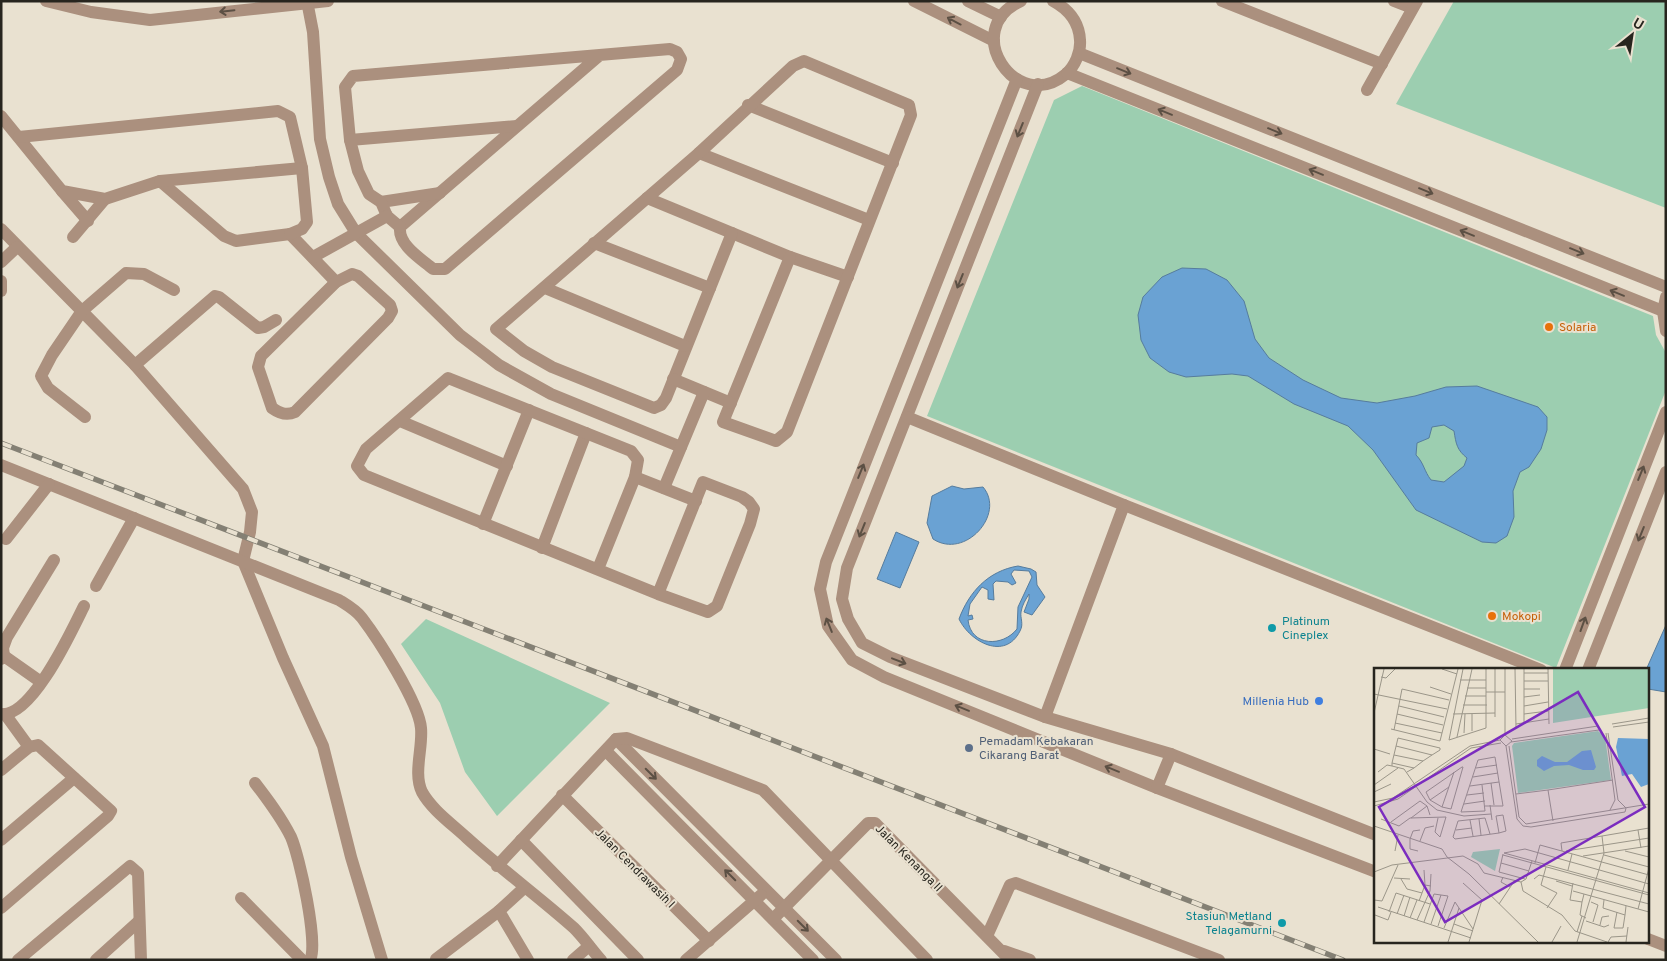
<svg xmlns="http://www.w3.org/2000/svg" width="1667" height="961" font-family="Overpass,sans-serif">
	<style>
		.green { fill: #9cceb0 }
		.water { fill: #6aa2d3; stroke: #567c9d; fill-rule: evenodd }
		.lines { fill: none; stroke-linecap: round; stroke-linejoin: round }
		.street { stroke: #ab907e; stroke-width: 12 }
		.rail-casing { stroke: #848074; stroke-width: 5.5 }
		.rail { stroke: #e9e1d0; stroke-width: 4; stroke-dasharray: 11; stroke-linecap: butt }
		.oneway { stroke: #5c5044 }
		.food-dot { fill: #e8710a; stroke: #e9e1d0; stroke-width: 2 }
		.culture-dot { fill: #0f9aa8; stroke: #e9e1d0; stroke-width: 2 }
		.shop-dot { fill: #3f7fe0; stroke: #e9e1d0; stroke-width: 2 }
		.service-dot { fill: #5c6f8a; stroke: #e9e1d0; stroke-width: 2 }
		.labels { text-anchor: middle; stroke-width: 4; stroke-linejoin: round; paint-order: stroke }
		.food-label { font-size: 12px; fill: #c56008; stroke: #e9e1d0; text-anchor: start }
		.culture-label { font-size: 12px; fill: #0d838f; stroke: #e9e1d0; text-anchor: start }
		.shop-label { font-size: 12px; fill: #366cbe; stroke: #e9e1d0; text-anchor: end }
		.service-label { font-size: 12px; fill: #4e5e75; stroke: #e9e1d0; text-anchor: start }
		.street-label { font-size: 12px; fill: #27251e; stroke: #e9e1d0 }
		.inset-road { fill: none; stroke: #9b9689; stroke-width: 1 }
		.view { fill: #7b2cbf; fill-opacity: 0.15; stroke: #7b2cbf; stroke-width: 2.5 }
		.inset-edge { fill: none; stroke: #27251e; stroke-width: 2.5 }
	</style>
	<rect width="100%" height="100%" fill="#e9e1d0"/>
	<g class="green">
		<path d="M1454 1H1666V208L1396 104Z"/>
		<path d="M1082 86 1653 316 1656 335 1666 353V390L1556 668 927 416 1054 100Z"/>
		<path d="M426 619 610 703 497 816 465 772 440 703 401 644Z"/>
	</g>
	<g class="water">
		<path d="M1182 268 1206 269 1227 280 1244 301 1255 339 1269 358 1303 380 1341 398 1377 403 1415 396 1446 387 1477 386 1538 407 1547 417V430L1541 449 1529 467 1520 472 1513 491 1514 517 1507 536 1496 543 1482 542 1416 510 1373 450 1348 426 1294 404 1248 376 1232 374 1186 377 1169 372 1150 358 1141 340 1138 315 1143 297 1162 277ZM1444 425 1454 431C1456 444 1457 450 1467 458L1464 466 1444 482 1431 480C1424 471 1424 463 1416 455L1417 443 1429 438 1432 427Z"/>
		<path d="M952 486 964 489 983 487C1006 514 965 560 933 539L927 523 932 496Z"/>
		<path d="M896 532 919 542 900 588 877 579Z"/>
		<path d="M1018 566 1031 569 1036 572 1037 585 1045 597 1032 615 1024 612 1029 599V594C1026 599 1022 605 1021 612 1020 618 1024 624 1020 631 1005 661 970 642 959 619 969 592 988 571 1018 566ZM1014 570 1029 571 1032 577 1018 607 1017 629C1003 647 971 647 968 620L973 619 972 615 968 616 970 604 982 587 988 590V599L994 600 993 584 996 581 1008 582 1012 585 1016 583 1011 574Z"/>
		<path d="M1666 625V692L1648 689V670H1646Z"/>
	</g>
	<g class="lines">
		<g class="street">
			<path d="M46 1 91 12 150 20 328 1"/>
			<path d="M307 1 313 32 320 139 329 177 338 204 356 233 460 335 499 365 551 394 681 447"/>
			<path d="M914 1 994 41"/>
			<path d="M968 1 1001 17"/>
			<path d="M1021 1C959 29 1016 116 1066 74 1075 66 1081 52 1080 40 1079 22 1068 9 1053 1"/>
			<path d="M1222 1 1382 64"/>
			<path d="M1394 1 1412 8"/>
			<path d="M1079 53 1666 287"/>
			<path d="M1067 73 1663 311"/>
			<path d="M1017 79 826 562 820 589 828 626 852 660 884 677 1157 788 1376 872"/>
			<path d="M1038 84 847 568 842 599 848 619 862 643 890 657 1045 717 1171 754 1376 835"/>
			<path d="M1367 90 1417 1"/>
			<path d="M748 105 893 163"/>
			<path d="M1 116 62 191 105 199 160 181 224 236 236 241 290 234 336 282"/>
			<path d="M19 137 278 111 290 117 302 168 307 222 302 229 290 234"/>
			<path d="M350 140 345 87 353 76 670 49 677 52 681 59 677 70 445 269H433C420 258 398 245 400 227L600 55"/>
			<path d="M699 153 869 220"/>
			<path d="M160 181 302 168"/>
			<path d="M62 191 88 221"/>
			<path d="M647 198 790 257 848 277"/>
			<path d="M381 202 440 193"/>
			<path d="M400 227 387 216 381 202 369 194 358 171 350 140 517 126"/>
			<path d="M1 229 135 365 243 489 252 512 250 532 243 561 283 658 323 746 351 857 382 960"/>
			<path d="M732 233 666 398 661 405 654 408 552 367 524 351 496 329 699 153 793 66 804 61 909 105 911 115 787 432 776 441 723 422 790 257"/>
			<path d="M73 237 105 199"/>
			<path d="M594 243 710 288"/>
			<path d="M313 257 387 216"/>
			<path d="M1 262 17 247"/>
			<path d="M352 274 358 276 390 305 392 311 388 318 295 412C286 416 279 413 272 408L258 367 261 356 336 282Z"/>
			<path d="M1 281V291"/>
			<path d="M545 288 685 346"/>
			<path d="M1666 297 1663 311 1666 331"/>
			<path d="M135 365 215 296 219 297 258 328 264 327 276 320"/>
			<path d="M673 379 731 403"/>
			<path d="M85 417 48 388 41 376 52 355 82 311 126 273 144 274 174 290"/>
			<path d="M907 417 1124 505 1045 717"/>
			<path d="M400 421 507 466"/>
			<path d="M1 465 339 600C347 605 356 610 362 618 378 639 419 703 421 728 423 748 413 773 422 792 432 810 452 824 467 838 501 869 539 897 574 928 584 938 592 950 601 960"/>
			<path d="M635 477 696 501"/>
			<path d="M664 488 704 392"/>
			<path d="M1124 505 1541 670"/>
			<path d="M483 524 529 410"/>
			<path d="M6 539 49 484"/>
			<path d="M542 548 586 433"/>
			<path d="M598 569 635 477 638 460 631 451 448 378 366 449 357 466 364 475 658 594 708 612 717 606 750 524 754 509 749 502 742 497 703 482 658 594"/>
			<path d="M96 586 134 518"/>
			<path d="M4 656 3 648 7 637 54 560"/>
			<path d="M1 659 4 656 41 682"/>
			<path d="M1565 670 1666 412"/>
			<path d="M1588 670 1666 472"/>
			<path d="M1 714C32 718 72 630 84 606"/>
			<path d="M5 714 29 747"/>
			<path d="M616 739 836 960"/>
			<path d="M606 751 813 960"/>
			<path d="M1 770 29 747 38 745 111 811 108 816 1 908"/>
			<path d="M255 783C268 800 281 817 291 837 299 855 319 944 310 960"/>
			<path d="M1157 788 1171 754"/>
			<path d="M562 795 709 941"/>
			<path d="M1 840 74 778"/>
			<path d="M521 840 638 960"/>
			<path d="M497 866 616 739 627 738 763 790 927 960"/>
			<path d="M524 888 499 911 528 960"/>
			<path d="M241 898 302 960"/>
			<path d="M773 919 868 823H875L1010 960"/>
			<path d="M987 936 1010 885 1016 883 1219 960"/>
			<path d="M1648 939 1666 946"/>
			<path d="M1004 951 1030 960"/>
			<path d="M436 959 499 911"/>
			<path d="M18 960 130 866 138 873 141 960"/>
			<path d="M96 960 138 922"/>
			<path d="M573 960 589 946"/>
			<path d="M686 960 761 895"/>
		</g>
		<g class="rail-casing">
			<path id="rail" d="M1 443 1343 960"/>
		</g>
		<use href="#rail" class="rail"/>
	</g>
	<defs><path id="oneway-shaft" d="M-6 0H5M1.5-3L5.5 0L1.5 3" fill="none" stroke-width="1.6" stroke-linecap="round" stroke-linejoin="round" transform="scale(1.25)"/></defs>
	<g class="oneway">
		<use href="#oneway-shaft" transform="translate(227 11) rotate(174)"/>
		<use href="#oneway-shaft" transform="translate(954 21) rotate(-152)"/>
		<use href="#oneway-shaft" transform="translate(1124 71) rotate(22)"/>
		<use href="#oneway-shaft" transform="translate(1165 112) rotate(-158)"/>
		<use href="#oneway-shaft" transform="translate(1020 130) rotate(112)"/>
		<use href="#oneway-shaft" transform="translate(1275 131) rotate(22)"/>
		<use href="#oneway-shaft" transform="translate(1316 172) rotate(-158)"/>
		<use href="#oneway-shaft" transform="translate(1426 191) rotate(22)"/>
		<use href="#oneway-shaft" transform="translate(1467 233) rotate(-158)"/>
		<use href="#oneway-shaft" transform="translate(1577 251) rotate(22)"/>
		<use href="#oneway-shaft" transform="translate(960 281) rotate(112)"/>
		<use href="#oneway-shaft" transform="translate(1617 293) rotate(-158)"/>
		<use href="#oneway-shaft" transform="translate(861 471) rotate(-68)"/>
		<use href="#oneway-shaft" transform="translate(1641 473) rotate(-68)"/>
		<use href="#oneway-shaft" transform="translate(862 530) rotate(112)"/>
		<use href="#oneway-shaft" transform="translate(1641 534) rotate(112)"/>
		<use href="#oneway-shaft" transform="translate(1583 624) rotate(-70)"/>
		<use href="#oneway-shaft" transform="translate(829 625) rotate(-112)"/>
		<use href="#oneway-shaft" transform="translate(899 661) rotate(21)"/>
		<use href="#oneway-shaft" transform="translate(962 708) rotate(-158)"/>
		<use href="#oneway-shaft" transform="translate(1112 769) rotate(-158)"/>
		<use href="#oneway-shaft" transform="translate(651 774) rotate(45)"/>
		<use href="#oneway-shaft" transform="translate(730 875) rotate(-135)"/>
		<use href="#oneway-shaft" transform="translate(803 926) rotate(45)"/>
	</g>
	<g class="food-dot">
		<circle cx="1549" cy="327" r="5"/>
		<circle cx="1492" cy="616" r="5"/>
	</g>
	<g class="culture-dot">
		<circle cx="1272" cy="628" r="5"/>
		<circle cx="1282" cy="923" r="5"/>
	</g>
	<circle class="shop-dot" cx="1319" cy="701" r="5"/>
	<circle class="service-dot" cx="969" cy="748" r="5"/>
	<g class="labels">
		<g class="food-label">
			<text x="1559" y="331">Solaria</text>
			<text x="1502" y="620">Mokopi</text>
		</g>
		<g class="culture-label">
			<text x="1282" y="625">Platinum<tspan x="1282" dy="14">Cineplex</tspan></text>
			<text x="1272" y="920" text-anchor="end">Stasiun Metland<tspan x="1272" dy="14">Telagamurni</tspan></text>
		</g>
		<g class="shop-label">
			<text x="1309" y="705">Millenia Hub</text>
		</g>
		<g class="service-label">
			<text x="979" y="745">Pemadam Kebakaran<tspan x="979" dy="14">Cikarang Barat</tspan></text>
		</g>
		<g class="street-label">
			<text transform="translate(909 858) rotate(45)" y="4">Jalan Kenanga II</text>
			<text transform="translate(635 868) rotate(45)" y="4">Jalan Cendrawasih I</text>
		</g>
	</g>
	<g transform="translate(1374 668)">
		<rect width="275" height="275" fill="#e9e1d0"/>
		<path d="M179 1H275V40L179 55ZM224 63 231 69 237 112 144 125 138 78 140 75ZM126 181 121 203 97 189 99 184Z" fill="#9cceb0"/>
		<path d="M244 70 275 71V116L267 119 258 106 248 108 242 79ZM217 82 222 99 220 102H209L195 97 180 98 170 103 163 98V92L168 88 181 94H193L208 83Z" fill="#6aa2d3"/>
		<path class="inset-road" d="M68 1 83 6M89 1 75 72 112 60V1M121 1V49M141 1 142 60M150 1V55M174 1 175 56M150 5H174M7 9 12 10 21 1M86 12H112M150 13H174M56 19 77 26M93 20H112M150 21H166M112 24H131M0 26 73 41M91 28H112M150 29 166 27M89 37H113M25 38 70 49M150 38 174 34M0 45 10 1M23 46 69 57M79 46 121 45M150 46 174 43M21 55 68 65M142 56 175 51M238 56 275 50M239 59 275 54M17 61 66 73 84 1M20 62 28 21 75 32M98 63V46M90 65 91 46M232 65 241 132 236 142M131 67V1M83 69 98 1M138 71 224 58M137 74 225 62M22 78 58 87M132 78 143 151 149 158 157 159 251 144 252 140 244 132 234 65M135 78 145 149 152 156 275 136M0 81 16 86M20 87 49 93M18 95V98L30 101 53 134 63 142 90 148 117 146M102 100 123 97M4 104 13 97 18 98M33 104 40 100 49 93 58 87 66 82V80L24 70 18 95 40 100M99 109 124 105M117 115 120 137M0 117 24 100M108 117 111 143 87 144 104 92 121 89 129 138H111M96 118 125 114M174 122 239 112M0 124 17 116M142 126 174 122 179 153M93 127 110 125M56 132 52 124 88 99H89L77 141 68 139 80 104M0 134 19 130 96 78 126 72 131 67 138 73 132 78 126 72M90 136 111 133M116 137 118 152M0 138 24 131 97 80 127 75M68 139 56 132 75 119M37 150 53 138M7 151 25 158 36 150 72 149 66 169 61 164 64 150M105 151 107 167M96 152 99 168M17 154 46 133 53 138 56 147M0 158 68 181 73 189 95 206 164 274M82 162 98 160M264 162 267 180M116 166 111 150 84 153 79 169 81 171 125 165 132 163 129 147 122 148 125 165M46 173 51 160 60 158M21 183 24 167M44 183 36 181V171L39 163 46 162M188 183 187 175 275 160M192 183 275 170M251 183 275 189M130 185 151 181 275 216M130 185 275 225M129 187 275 227M230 187 275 199M209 188 275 178M127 195 155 203M161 195 166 177 275 207M172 199 167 217 183 225 173 240M50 202 51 217M194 202 198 186M0 204 18 197 89 188 104 196 110 205 147 214 152 211 158 193M125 204 151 211M125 204 129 186M129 209 127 214 136 219M20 210 36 211M27 211 33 221 48 225M160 211 165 207 275 236M182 213 198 218M147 214 149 223 188 247 201 263 233 274M89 215 108 232 95 274M199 215 196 232 208 234 210 226M199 223 275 244M0 232 8 233 24 197M230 232 229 240 251 247 252 238M45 233 51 217 57 218M208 234 206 247 212 250M217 234 224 237 219 254M125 236 141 212M4 239 97 270M264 241 275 200M15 244 22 225 56 236M243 244 240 260H249L251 247M23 246 30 227M1 247 14 252 17 244M30 248 36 229M36 250 43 232M43 252 56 223 57 206M212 253 230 259 235 257M50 254 60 226 74 228 64 258M57 256 67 227M80 256 99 263M226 257 228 249 235 248M70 260 81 234 99 261M203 264 208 248M74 274 85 240M178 274 187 258M203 274 230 185 228 168M234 274 237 269 253 268M252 274 254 259"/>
		<path class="view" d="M204 24 271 139 71 254 5 139Z"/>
		<rect width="275" height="275" class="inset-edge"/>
	</g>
	<rect width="1667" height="961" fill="none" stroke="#27251e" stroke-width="5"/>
	<g transform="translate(1632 35) rotate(30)" stroke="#e9e1d0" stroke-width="4" paint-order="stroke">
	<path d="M0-4L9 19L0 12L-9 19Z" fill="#27251e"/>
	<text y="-8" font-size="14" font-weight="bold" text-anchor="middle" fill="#27251e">U</text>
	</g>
</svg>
